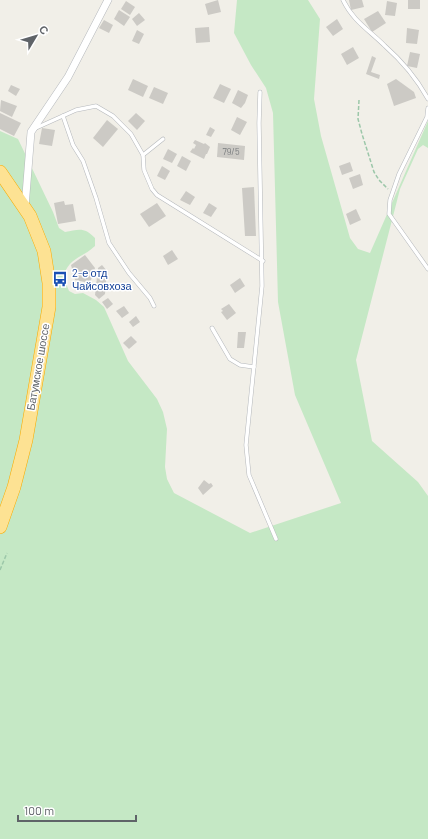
<svg xmlns="http://www.w3.org/2000/svg" width="428" height="839" font-family="Barlow,sans-serif">
	<style>
		.green { fill: #c5e8c5 }
		.building { fill: #cccac5 }
		.lines { fill: none; stroke-linecap: round; stroke-linejoin: round }
		.lane-casing { stroke: #b5b8bc; stroke-width: 4.5 }
		.street-casing { stroke: #b5b8bc; stroke-width: 8 }
		.highway-casing { stroke: #f9ab00; stroke-width: 14 }
		.path { stroke: #9cc7a9; stroke-width: 1.5; stroke-dasharray: 4 2; stroke-linecap: butt }
		.lane { stroke: #fff; stroke-width: 3.5 }
		.street { stroke: #fff; stroke-width: 7 }
		.highway { stroke: #fde293; stroke-width: 13 }
		.labels { text-anchor: middle; stroke-width: 3; stroke-linejoin: round; paint-order: stroke }
		.number-label { font-size: 9px; fill: #7a7d7f }
		.transit-label { font-size: 11px; fill: #164399; stroke: #fff; text-anchor: start }
		.street-label { font-size: 11px; fill: #5f6368; stroke: #fff }
	</style>
	<rect width="100%" height="100%" fill="#f1efe8"/>
	<path class="green" d="M237 0H308L320 19 314 99 321 136 350 238 358 249 370 253 428 121V148L423 145 418 149 400 189 356 360 372 441 418 482 428 496V839H0V131L18 139 53 212 59 228 65 232C79 229 85 227 95 238V246C81 259 71 256 63 276L69 291 75 294 83 293 96 300 104 307 128 361 157 399 163 412 167 429 165 467 167 479 174 493 250 533 341 503 295 395 278 302 273 113 266 88 251 65 234 33Z"/>
	<g class="building">
		<path d="M218 0 221 12 208 15 205 4Z"/>
		<path d="M349 0H362L364 7 351 10Z"/>
		<rect x="408" y="0" width="12" height="9"/>
		<path d="M126 1 135 7 130 15 121 9Z"/>
		<path d="M387 1 397 3 395 16 385 15Z"/>
		<path d="M119 10 130 17 124 26 114 19Z"/>
		<path d="M378 11 386 23 372 32 364 19Z"/>
		<path d="M139 13 145 20 137 26 132 19Z"/>
		<path d="M337 19 343 29 333 36 326 27Z"/>
		<path d="M104 20 113 25 109 33 99 28Z"/>
		<path d="M209 27 210 42 196 43 195 28Z"/>
		<path d="M407 28 419 30 417 44 406 43Z"/>
		<path d="M137 30 144 34 139 44 132 41Z"/>
		<path d="M353 47 359 58 347 65 341 54Z"/>
		<path d="M410 52 420 54 417 68 407 66Z"/>
		<path d="M372 56 376 58 371 72 380 75 379 79 366 74Z"/>
		<path d="M133 79 148 86 143 97 128 90Z"/>
		<path d="M396 79 414 92 416 98 394 106 387 84Z"/>
		<path d="M220 84 231 89 224 103 213 98Z"/>
		<path d="M11 85 20 89 16 96 8 91Z"/>
		<path d="M154 87 168 93 163 104 149 98Z"/>
		<path d="M238 90 248 95 245 103 241 108 232 103Z"/>
		<path d="M1 100 17 106 12 117 0 111Z"/>
		<path d="M0 113 21 123 14 136 0 129Z"/>
		<path d="M136 113 145 121 137 130 128 121Z"/>
		<path d="M237 117 247 122 240 135 231 130Z"/>
		<path d="M107 120 118 129 103 147 93 138Z"/>
		<path d="M210 127 215 130 211 137 206 135Z"/>
		<path d="M42 128 55 130 52 146 39 144Z"/>
		<path d="M195 140 204 144 205 143 210 147 207 154H206L204 159 190 152 193 148 194 149 196 145 193 143Z"/>
		<path d="M218 143 245 146 244 160 217 157Z"/>
		<path d="M168 149 177 154 172 163 163 159Z"/>
		<path d="M182 156 191 161 186 171 177 166Z"/>
		<path d="M350 162 353 171 342 175 339 166Z"/>
		<path d="M162 166 170 171 165 180 157 176Z"/>
		<path d="M360 174 363 185 353 189 349 178Z"/>
		<path d="M254 187 256 236H245L242 188Z"/>
		<path d="M186 191 195 197 190 205 180 200Z"/>
		<path d="M64 201 65 205 73 204 76 221 58 224 54 203Z"/>
		<path d="M157 203 166 216 149 227 140 214Z"/>
		<path d="M209 203 217 208 211 217 203 213Z"/>
		<path d="M356 209 361 220 350 225 346 214Z"/>
		<path d="M172 250 178 259 168 265 163 256Z"/>
		<path d="M85 255 95 268 90 283 75 280 71 265Z"/>
		<path d="M102 265 107 271 105 294 99 299 95 295 98 268Z"/>
		<path d="M240 278 245 286 235 293 230 285Z"/>
		<path d="M108 298 113 304 107 309 102 302Z"/>
		<path d="M229 304 236 313 227 320 221 312 223 311 221 309Z"/>
		<path d="M124 306 129 313 122 318 116 311Z"/>
		<path d="M136 316 140 322 133 327 129 322Z"/>
		<path d="M238 332H246L244 348H237Z"/>
		<path d="M131 336 137 342 129 349 123 343Z"/>
		<path d="M204 480 209 484 211 483 213 486 203 495 198 488Z"/>
	</g>
	<g class="lines">
		<g class="lane-casing">
			<g id="lane">
				<path d="M343 0C353 21 369 30 385 46 402 61 417 79 428 99"/>
				<path d="M260 92 259 123 262 286 246 445 249 475 276 539"/>
				<path d="M428 108 427 117 399 174 390 200 389 214 428 269"/>
				<path d="M63 116 73 145 83 161 96 198 109 243 129 273 150 298 154 306"/>
				<path d="M36 128 76 110 96 106 113 116 131 134 143 155 144 170 152 189 157 195 263 261"/>
				<path d="M143 155 163 139"/>
				<path d="M212 328 230 359 240 365 254 367"/>
			</g>
		</g>
		<g class="street-casing">
			<path id="street" d="M25 207 31 132 68 77 108 0"/>
		</g>
		<g class="highway-casing">
			<path id="highway" d="M0 172 30 216 44 251 49 283V307L26 440 14 487 0 527"/>
		</g>
		<g class="path">
			<path d="M359 100 358 119 362 134 374 172 379 180 388 189"/>
			<path d="M0 570 7 553"/>
		</g>
		<use href="#lane" class="lane"/>
		<use href="#street" class="street"/>
		<use href="#highway" class="highway"/>
	</g>
	<defs>
		<g id="bus-bare" transform="scale(1.2)"><path d="M-5-6H5V4H4V6H2V4H-2V6H-4V4H-5ZM-3.5-4V0h7V-4ZM-3.5 1.2v1.5H-2V1.2ZM2 1.2v1.5H3.5V1.2Z" fill="#1a4fb4" stroke="#fff" stroke-width="2.5" paint-order="stroke"/></g>
	</defs>
	<g fill-rule="evenodd">
		<use href="#bus-bare" x="60" y="279"/>
	</g>
	<g class="labels">
		<g class="number-label">
			<text x="231" y="155">79/5</text>
		</g>
		<g class="transit-label">
			<text x="72" y="277">2-е отд<tspan x="72" dy="13">Чайсовхоза</tspan></text>
		</g>
		<g class="street-label">
			<text transform="translate(38 367) rotate(-80)" y="4">Батумское шоссе</text>
		</g>
	</g>
	<g transform="translate(36 36) rotate(52)" stroke="#ffffff" stroke-width="3" paint-order="stroke">
	<path d="M0-3L7 15L0 10L-7 15Z" fill="#5f6368"/>
	<text y="-6" font-size="11" font-weight="bold" text-anchor="middle" fill="#5f6368">С</text>
	</g>
	<path d="M18 815v6h118v-6" fill="none" stroke="#5f6368" stroke-width="2"/>
	<text x="24" y="815" font-size="12" fill="#5f6368" stroke="#ffffff" stroke-width="3" paint-order="stroke">100 m</text>
</svg>
